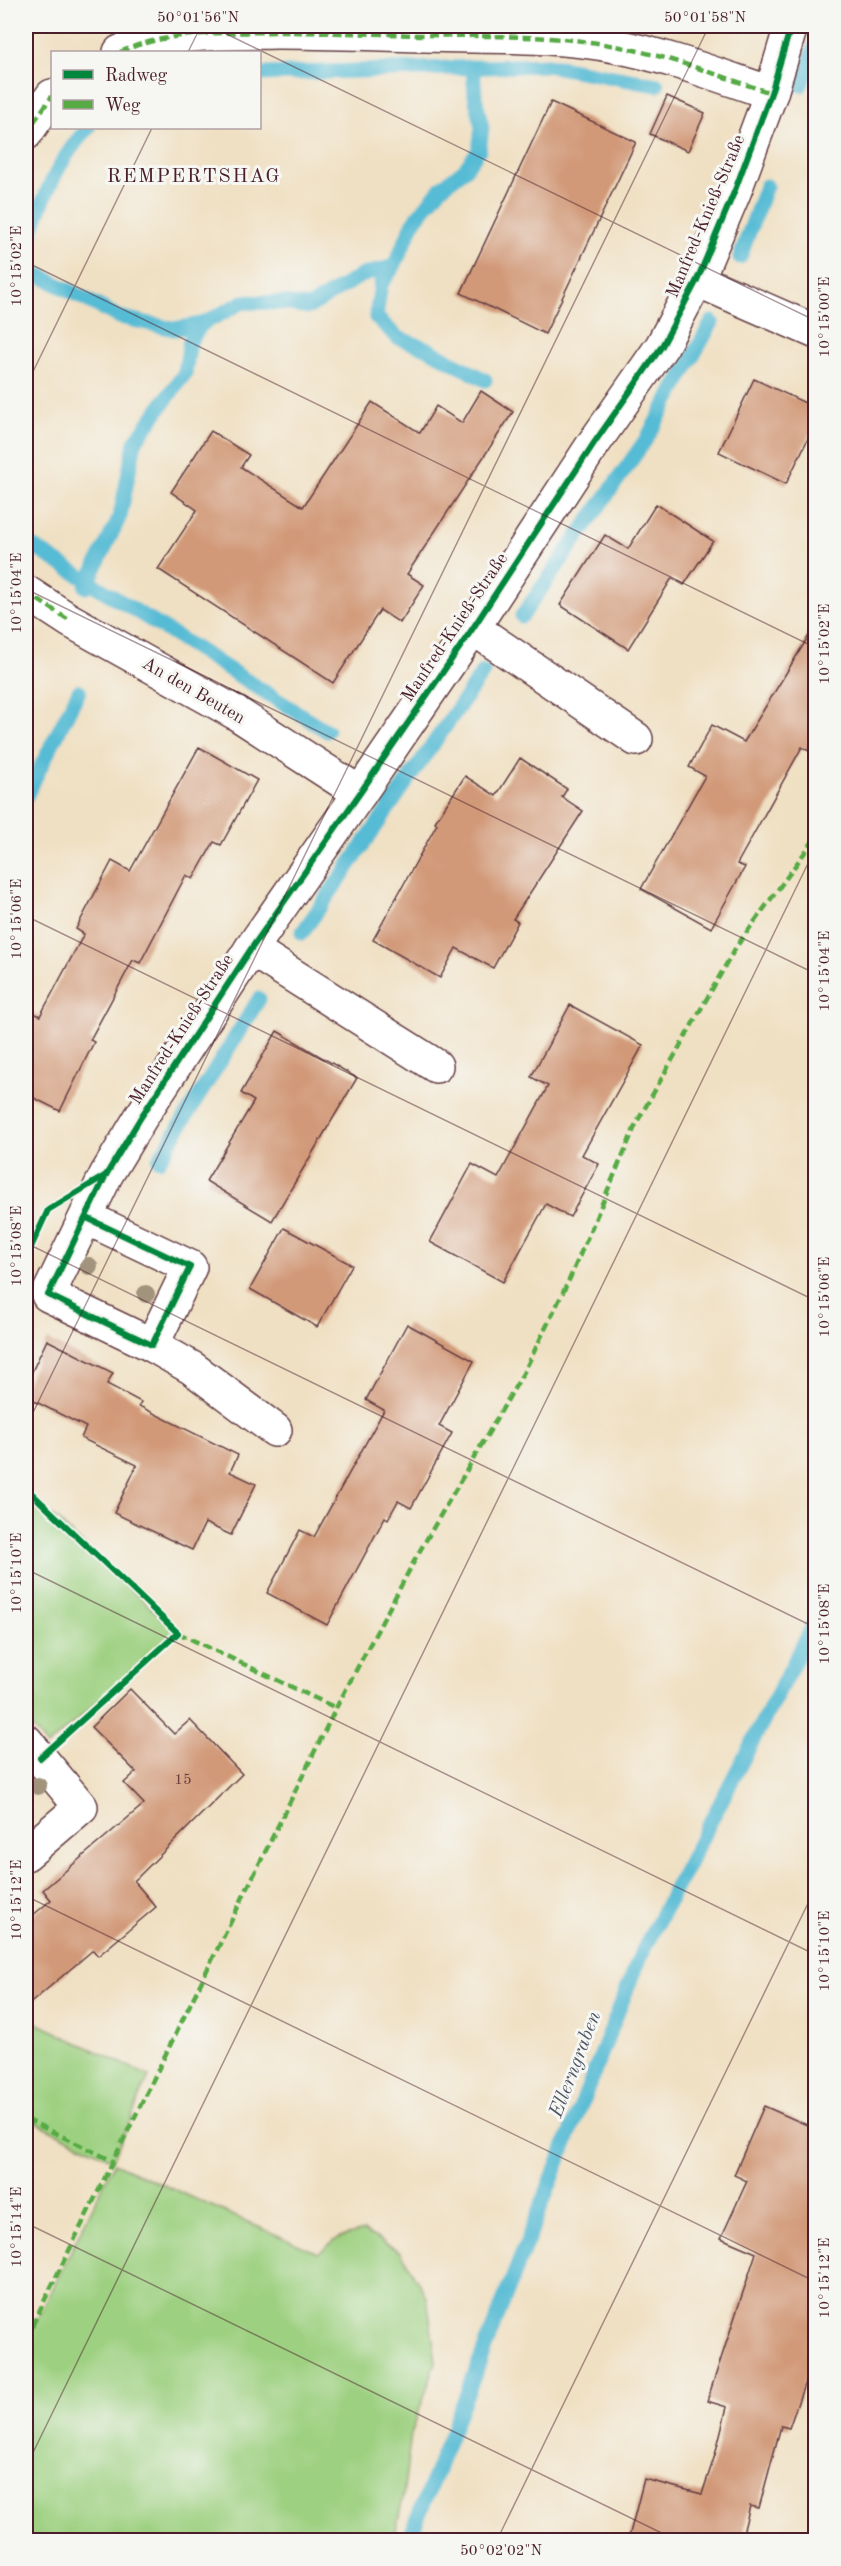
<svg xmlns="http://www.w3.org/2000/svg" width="841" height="2566" font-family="'Old Standard TT',serif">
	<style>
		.green { fill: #9dd080; stroke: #747856; stroke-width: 1.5 }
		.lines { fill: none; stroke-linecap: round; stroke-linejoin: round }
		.stream { stroke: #56bbd4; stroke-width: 15 }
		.building { fill: #d19978 }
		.minor-casing { stroke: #633c42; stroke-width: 36 }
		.minor { stroke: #fff; stroke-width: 33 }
		.quiet { stroke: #57aa44; stroke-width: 4.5; stroke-dasharray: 9 4.5; stroke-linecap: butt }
		.cycleway-casing { stroke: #f6f6f2; stroke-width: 10 }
		.cycleway { stroke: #00873e; stroke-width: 6 }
		.tree { fill: #a2937d }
		.ticks { fill: none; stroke: #4a1f2b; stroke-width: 1.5; stroke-opacity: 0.45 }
		.labels { text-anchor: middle; stroke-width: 6; stroke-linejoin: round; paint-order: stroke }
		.number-label { font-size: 15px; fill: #6c3e3e }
		.street-label { font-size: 18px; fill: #4a1f2b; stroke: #f6f6f2 }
		.neighbourhood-label { font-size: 20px; letter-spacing: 1.5px; fill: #4a1f2b; stroke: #f6f6f2 }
		.water-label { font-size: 20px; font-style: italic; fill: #4e5666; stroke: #f6f6f2 }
		.neatline { fill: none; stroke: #4a1f2b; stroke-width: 2 }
		.ticks-label { font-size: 15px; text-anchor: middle; fill: #4a1f2b }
	</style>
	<rect width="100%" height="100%" fill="#f6f6f2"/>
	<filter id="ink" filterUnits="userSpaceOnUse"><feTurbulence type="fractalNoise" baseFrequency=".0167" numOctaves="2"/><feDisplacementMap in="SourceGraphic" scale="12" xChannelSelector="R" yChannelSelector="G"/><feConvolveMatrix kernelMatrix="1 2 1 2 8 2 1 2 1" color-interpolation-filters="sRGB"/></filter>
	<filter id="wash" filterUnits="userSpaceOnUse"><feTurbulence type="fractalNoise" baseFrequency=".008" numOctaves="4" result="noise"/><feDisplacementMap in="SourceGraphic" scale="24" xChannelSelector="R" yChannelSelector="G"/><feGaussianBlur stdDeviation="1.35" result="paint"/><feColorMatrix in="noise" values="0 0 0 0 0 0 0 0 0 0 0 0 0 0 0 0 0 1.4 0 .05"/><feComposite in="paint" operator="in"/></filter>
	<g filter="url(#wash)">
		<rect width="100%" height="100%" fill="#f0e0c3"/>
		<g class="green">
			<path d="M39 1503 177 1632 47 1746 26 1720V1515Z"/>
			<path d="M26 2018 149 2076 113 2160 26 2118Z"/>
			<path d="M114 2163 318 2253 340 2237 364 2231 401 2252 427 2298 436 2362 411 2434 403 2497 394 2540H26V2343Z"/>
		</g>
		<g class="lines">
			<g class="stream">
				<path d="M260 74 547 65 657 85"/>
				<path d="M801 85 816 44"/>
				<path d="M26 247C41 204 56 161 88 128"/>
				<path d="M740 257 766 186"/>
				<path d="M394 266 381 284 376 317 398 338 426 348 485 380"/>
				<path d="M41 276 119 317 174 329 202 324"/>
				<path d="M26 542 327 731"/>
				<path d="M86 587 120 516 135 442 185 373 190 341 202 324 243 302 284 303 309 307 360 276 394 266 415 220 441 188 465 169 479 150 482 128 475 96 473 68"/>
				<path d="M522 616 647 438 712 322"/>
				<path d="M26 796 79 691"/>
				<path d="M302 933 483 672"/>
				<path d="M159 1160 259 999"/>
				<path d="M409 2540 640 1956 816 1620"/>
			</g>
		</g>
		<g id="blocks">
			<g class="building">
				<path d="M667 96 705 113 688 151 650 134Z"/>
				<path d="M551 102 636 142 545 334 461 293Z"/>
				<path d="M754 379 816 408V422L786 484 719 452Z"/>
				<path d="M481 391 513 412 407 574 424 585 400 623 380 610 333 683 158 569 197 510 171 492 211 431 249 455 241 467 303 507 372 402 420 433 436 406 462 423Z"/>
				<path d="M656 504 713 541 684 585 672 578 628 649 560 605 605 535 628 549Z"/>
				<path d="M816 624V755L802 747 737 864 745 867 711 928 641 889 705 776 689 767 712 725 744 742Z"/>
				<path d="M199 747 257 780 221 845 214 842 193 879 186 875 140 963 133 960 90 1040 94 1042 60 1111 26 1094V1009L40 1016 84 934 76 929 112 861 130 871Z"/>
				<path d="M520 758 567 789 562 797 583 811 513 919 518 922 493 968 456 948 440 978 373 940 437 824 435 822 465 776 496 796Z"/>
				<path d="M570 1005 643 1045 582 1155 599 1164 570 1217 546 1204 503 1282 430 1242 472 1164 498 1178 548 1086 531 1077Z"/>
				<path d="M277 1031 357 1078 272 1221 206 1181 254 1101 241 1093Z"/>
				<path d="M284 1228 352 1265 317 1327 250 1289Z"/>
				<path d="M407 1324 474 1361 439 1426 452 1433 411 1508 398 1501 388 1519 385 1517 327 1625 267 1593 300 1530 314 1537 384 1410 366 1400Z"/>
				<path d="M47 1340 113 1373 107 1384 141 1402 139 1406 238 1455 230 1472 256 1484 231 1535 205 1523 192 1550 114 1513 137 1465 81 1438 86 1427 26 1397V1384Z"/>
				<path d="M130 1689 174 1734 190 1720 242 1774 134 1881 156 1907 98 1956 93 1950 26 2007V1921L51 1900 43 1890 144 1804 124 1783 136 1772 91 1727Z"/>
				<path d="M764 2106 816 2129V2350L789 2428 781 2426 759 2508 750 2506 741 2541H628L644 2479 702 2494 715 2455 727 2407 707 2401 756 2253 721 2238 747 2181 734 2175Z"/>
			</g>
		</g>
	</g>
	<g filter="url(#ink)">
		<use href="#blocks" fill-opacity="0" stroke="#633c42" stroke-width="1.5"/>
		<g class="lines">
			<g class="minor-casing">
				<g id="minor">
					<path d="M120 52C167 31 224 33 276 32 325 32 375 34 425 35 487 37 553 34 615 46 668 56 720 76 771 93"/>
					<path d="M26 133 52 96"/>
					<path d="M697 280 816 332"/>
					<path d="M26 592 69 620 236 713 360 793"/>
					<path d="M473 628 636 739"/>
					<path d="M251 949 436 1066"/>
					<path d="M87 1218 190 1267 152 1345 48 1295 106 1175 141 1117 251 949 360 793 473 628 594 443 662 346 697 280 735 190 771 93 791 26"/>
					<path d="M152 1345 192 1368 275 1430"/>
					<path d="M26 1741 81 1807 26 1854"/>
				</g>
			</g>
			<use href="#minor" class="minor"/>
			<g class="quiet">
				<path d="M120 52C167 31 224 33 276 32 325 32 375 34 425 35 487 37 553 34 615 46 668 56 720 76 771 93"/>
				<path d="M26 133 52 96"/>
				<path d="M26 592 69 620"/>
				<path d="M178 1633 336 1708"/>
				<path d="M26 2119 113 2161"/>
				<path d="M26 2338 336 1708 418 1554 525 1370 570 1278 637 1122 736 947 816 837"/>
			</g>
			<g class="cycleway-casing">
				<g id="cycleway">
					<path d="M87 1218 190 1267 152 1345 48 1295 106 1175 141 1117 251 949 360 793 473 628 594 443 662 346 697 280 735 190 771 93 791 26"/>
					<path d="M26 1258 48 1210 106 1175"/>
					<path d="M26 1488 178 1633 40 1758"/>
				</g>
			</g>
			<use href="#cycleway" class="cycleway"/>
		</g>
		<g class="tree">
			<circle cx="89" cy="1266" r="9"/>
			<circle cx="146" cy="1294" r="9"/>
			<circle cx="38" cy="1786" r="9"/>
		</g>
	</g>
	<path class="ticks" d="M210 26 816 321M188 52 201 26M26 262 816 648M26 386 152 128M26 589 816 974M26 916 816 1301M26 1243 816 1628M26 1427 709 26M26 1569 816 1955M26 1896 816 2282M26 2223 676 2540M26 2467 816 847M497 2540 816 1887"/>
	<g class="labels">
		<g class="number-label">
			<text x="183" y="1784">15</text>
		</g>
		<g class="street-label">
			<text transform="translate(705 216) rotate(-67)" y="6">Manfred-Knieß-Straße</text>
			<text transform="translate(454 627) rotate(-56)" y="6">Manfred-Knieß-Straße</text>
			<text transform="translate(194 690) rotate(30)" y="6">An den Beuten</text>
			<text transform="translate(181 1029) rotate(-57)" y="6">Manfred-Knieß-Straße</text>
		</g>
		<g class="neighbourhood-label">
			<text x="194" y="182">REMPERTSHAG</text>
		</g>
		<g class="water-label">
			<text transform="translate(574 2064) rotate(-69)" y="7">Ellerngraben</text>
		</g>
	</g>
	<rect width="841" height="2566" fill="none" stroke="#f6f6f2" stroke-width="66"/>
	<rect x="51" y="51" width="210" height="78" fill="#f6f6f2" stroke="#b1a0a2" stroke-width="1.5"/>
	<rect x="63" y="70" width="30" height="9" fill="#00873e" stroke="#b1a0a2" stroke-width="1.5"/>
	<text x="105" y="81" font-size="18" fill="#4a1f2b">Radweg</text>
	<rect x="63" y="100" width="30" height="9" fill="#57aa44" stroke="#b1a0a2" stroke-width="1.5"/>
	<text x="105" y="111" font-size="18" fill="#4a1f2b">Weg</text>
	<rect x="33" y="33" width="775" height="2500" class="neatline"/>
	<g class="ticks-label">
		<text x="198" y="22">50°01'56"N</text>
		<text x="705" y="22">50°01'58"N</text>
		<text transform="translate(16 266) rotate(-90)" y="5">10°15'02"E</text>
		<text transform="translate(824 317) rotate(-90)" y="5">10°15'00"E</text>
		<text transform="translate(16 593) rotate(-90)" y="5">10°15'04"E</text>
		<text transform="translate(824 644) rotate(-90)" y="5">10°15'02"E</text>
		<text transform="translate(16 919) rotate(-90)" y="5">10°15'06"E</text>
		<text transform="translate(824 971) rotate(-90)" y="5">10°15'04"E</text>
		<text transform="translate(16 1246) rotate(-90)" y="5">10°15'08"E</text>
		<text transform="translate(824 1297) rotate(-90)" y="5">10°15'06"E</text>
		<text transform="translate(16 1573) rotate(-90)" y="5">10°15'10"E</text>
		<text transform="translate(824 1624) rotate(-90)" y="5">10°15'08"E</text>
		<text transform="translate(16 1900) rotate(-90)" y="5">10°15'12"E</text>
		<text transform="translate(824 1951) rotate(-90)" y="5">10°15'10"E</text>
		<text transform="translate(16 2227) rotate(-90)" y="5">10°15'14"E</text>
		<text transform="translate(824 2278) rotate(-90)" y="5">10°15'12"E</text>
		<text x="501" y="2555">50°02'02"N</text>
	</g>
</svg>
